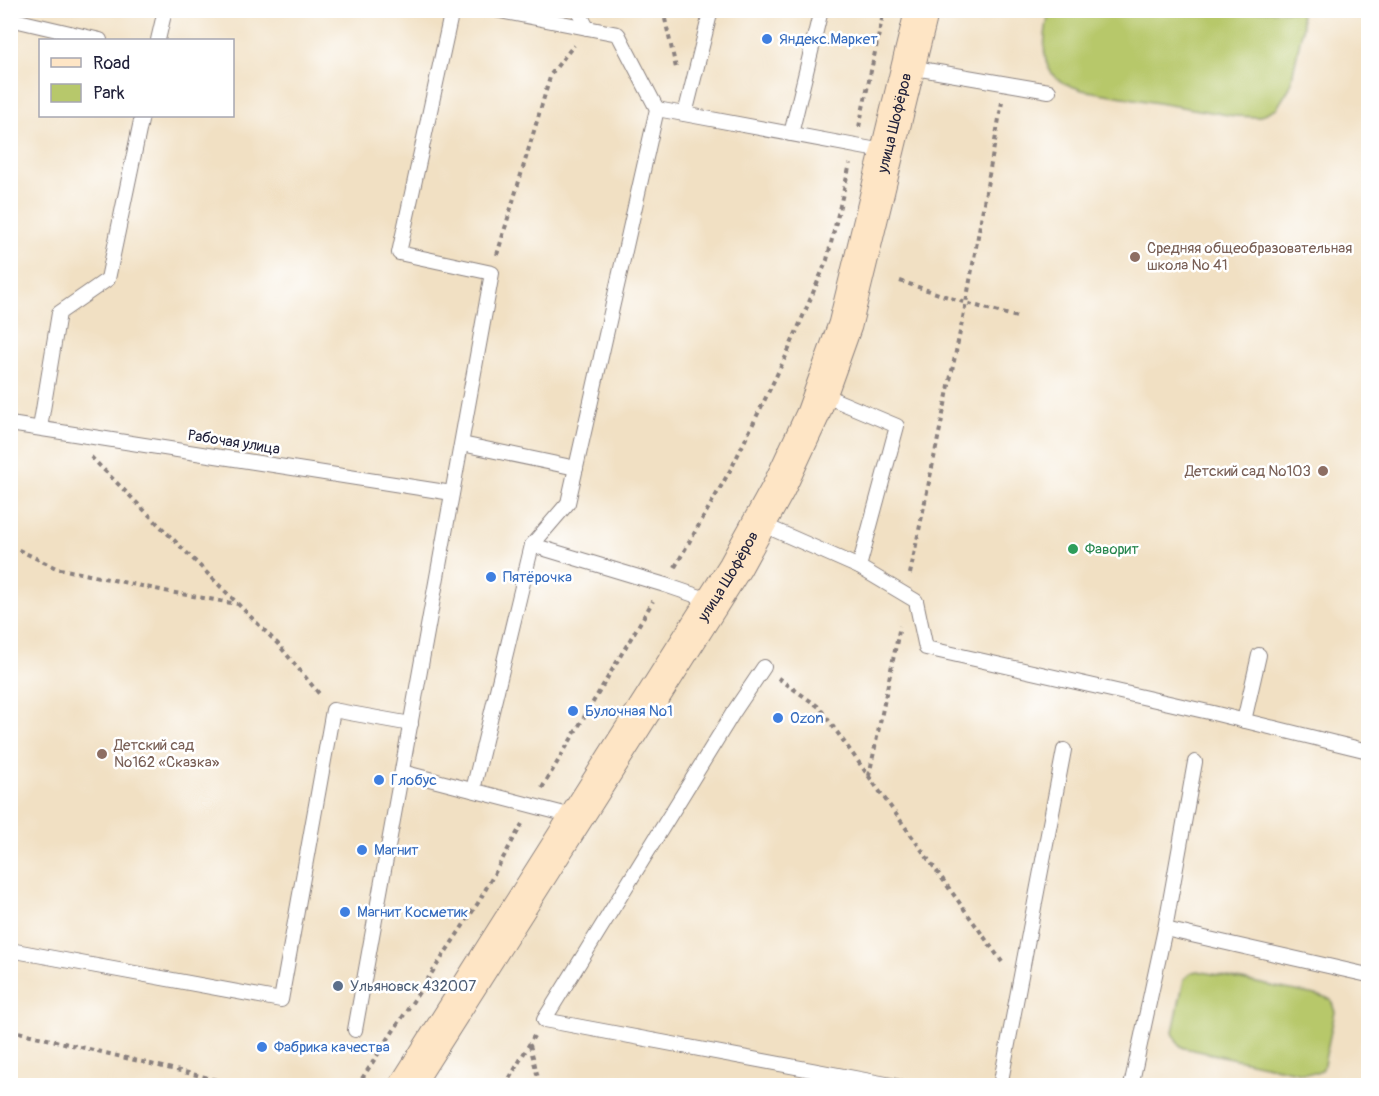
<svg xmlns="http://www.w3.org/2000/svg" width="1379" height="1096" font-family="Pangolin,sans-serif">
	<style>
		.green { fill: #b7c86b; stroke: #6c7553; stroke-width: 1.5 }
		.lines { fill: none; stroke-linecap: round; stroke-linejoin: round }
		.service-casing { stroke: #8a817f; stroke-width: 16 }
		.secondary-casing { stroke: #8a817f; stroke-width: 35 }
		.path { stroke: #8a817f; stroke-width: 4; stroke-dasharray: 4.5 4.5; stroke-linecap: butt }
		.service { stroke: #fff; stroke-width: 14 }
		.secondary { stroke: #fee5c5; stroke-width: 33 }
		.shop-dot { fill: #3f7fe0; stroke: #fff; stroke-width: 2 }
		.education-dot { fill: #8d6e63; stroke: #fff; stroke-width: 2 }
		.leisure-dot { fill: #2e9e5b; stroke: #fff; stroke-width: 2 }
		.service-dot { fill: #5c6f8a; stroke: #fff; stroke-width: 2 }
		.labels { text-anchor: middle; stroke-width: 5; stroke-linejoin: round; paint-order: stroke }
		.shop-label { font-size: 15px; fill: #366cbe; stroke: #fff; text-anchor: start }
		.street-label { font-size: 15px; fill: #22223b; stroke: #fff }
		.education-label { font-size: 15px; fill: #785e54; stroke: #fff; text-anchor: start }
		.leisure-label { font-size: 15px; fill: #27864d; stroke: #fff; text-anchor: start }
		.service-label { font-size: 15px; fill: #4e5e75; stroke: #fff; text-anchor: start }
	</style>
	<rect width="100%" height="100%" fill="#fff"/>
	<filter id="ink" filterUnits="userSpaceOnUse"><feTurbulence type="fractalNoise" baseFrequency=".0167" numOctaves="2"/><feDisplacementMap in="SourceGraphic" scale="12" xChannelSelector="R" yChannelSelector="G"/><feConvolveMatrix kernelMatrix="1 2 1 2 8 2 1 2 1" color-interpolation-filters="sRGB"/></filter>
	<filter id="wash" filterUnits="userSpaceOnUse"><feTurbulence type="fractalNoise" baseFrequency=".008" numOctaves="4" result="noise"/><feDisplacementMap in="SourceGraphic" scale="24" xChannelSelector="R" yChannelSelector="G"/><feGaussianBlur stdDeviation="1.35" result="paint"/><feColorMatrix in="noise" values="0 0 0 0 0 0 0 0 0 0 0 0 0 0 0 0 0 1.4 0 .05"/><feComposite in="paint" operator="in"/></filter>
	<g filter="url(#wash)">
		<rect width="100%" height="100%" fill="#f1e0c3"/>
		<g class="green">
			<path d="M1049 11H1300L1303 26 1290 87 1277 108 1258 117 1234 116 1082 90C1075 87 1066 85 1060 81 1037 66 1045 33 1049 11Z"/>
			<path d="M1198 971 1325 997 1331 1000 1335 1012 1323 1069 1317 1073H1302L1184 1048C1177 1044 1175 1040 1173 1032L1184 979 1192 972Z"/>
		</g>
	</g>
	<g filter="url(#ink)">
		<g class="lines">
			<g class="service-casing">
				<g id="service">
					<path d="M578 10 587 28"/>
					<path d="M10 19 100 40"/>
					<path d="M158 40 165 10"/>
					<path d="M909 67 1049 91"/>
					<path d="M657 109 888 152"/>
					<path d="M685 114 711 10"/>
					<path d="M791 134 821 10"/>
					<path d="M10 424 452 493"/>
					<path d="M40 428 59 313 108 279 142 116"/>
					<path d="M462 444 576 468"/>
					<path d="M759 523 859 567 897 426 821 394"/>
					<path d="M532 545 665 585 712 601"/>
					<path d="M859 567 916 601 926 648 1213 713 1368 751"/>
					<path d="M764 667 733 713 544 1020 897 1086"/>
					<path d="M1244 721 1259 655"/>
					<path d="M402 772 576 817"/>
					<path d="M473 790 532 545 568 503 657 109 618 34 495 10"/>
					<path d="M1165 929 1368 975"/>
					<path d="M10 950 281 1000 333 710 411 724"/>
					<path d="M355 1030 492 273 399 253 452 10"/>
					<path d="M1000 1086 1064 750"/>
					<path d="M1131 1086 1165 929 1195 762"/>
				</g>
			</g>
			<g class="secondary-casing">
				<g id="secondary">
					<path id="s1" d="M406 1086 735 567 778 489 813 414 845 325 922 10"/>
				</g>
			</g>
			<g class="path">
				<path d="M663 10 676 68"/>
				<path d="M859 127 884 10"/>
				<path d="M497 255 551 74 574 45"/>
				<path d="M900 281 966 303 1017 317"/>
				<path d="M91 457 278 644 321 696"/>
				<path d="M10 547 17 549 56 568 170 592 237 604"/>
				<path d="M675 567 732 467 786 356 827 260 850 164"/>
				<path d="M910 574 966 303 1002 102"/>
				<path d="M778 678 819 707 1002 962"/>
				<path d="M869 776 900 626"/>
				<path d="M542 788 653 601"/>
				<path d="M10 1030 242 1086"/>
				<path d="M530 1045 540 1086"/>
				<path d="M357 1086 478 903 522 824"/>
				<path d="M505 1086 534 1036"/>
			</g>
			<use href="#service" class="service"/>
			<use href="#secondary" class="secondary"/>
		</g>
	</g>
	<g class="shop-dot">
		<circle cx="767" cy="39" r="6"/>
		<circle cx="491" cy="577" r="6"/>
		<circle cx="573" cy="711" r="6"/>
		<circle cx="778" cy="718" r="6"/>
		<circle cx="379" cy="780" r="6"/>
		<circle cx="362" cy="850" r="6"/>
		<circle cx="345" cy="912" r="6"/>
		<circle cx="262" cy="1047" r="6"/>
	</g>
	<g class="education-dot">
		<circle cx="1135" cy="257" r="6"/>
		<circle cx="1323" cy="471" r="6"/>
		<circle cx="102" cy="754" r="6"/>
	</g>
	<circle class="leisure-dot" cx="1073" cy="549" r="6"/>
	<circle class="service-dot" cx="338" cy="986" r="6"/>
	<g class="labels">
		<g class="shop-label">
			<text x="779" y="44">Яндекс.Маркет</text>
			<text x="503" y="582">Пятёрочка</text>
			<text x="585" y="716">Булочная №1</text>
			<text x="790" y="723">Ozon</text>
			<text x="391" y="785">Глобус</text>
			<text x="374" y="855">Магнит</text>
			<text x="357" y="917">Магнит Косметик</text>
			<text x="274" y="1052">Фабрика качества</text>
		</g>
		<g class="street-label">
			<text dy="5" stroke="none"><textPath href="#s1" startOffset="1089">улица Шофёров</textPath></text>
			<text transform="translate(234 442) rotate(9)" y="5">Рабочая улица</text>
			<text dy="5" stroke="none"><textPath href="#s1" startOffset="603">улица Шофёров</textPath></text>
		</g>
		<g class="education-label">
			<text x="1147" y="253">Средняя общеобразовательная<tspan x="1147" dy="17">школа № 41</tspan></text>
			<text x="1311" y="476" text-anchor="end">Детский сад №103</text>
			<text x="114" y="750">Детский сад<tspan x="114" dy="17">№162 «Сказка»</tspan></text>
		</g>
		<g class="leisure-label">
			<text x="1085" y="554">Фаворит</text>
		</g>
		<g class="service-label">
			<text x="350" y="991">Ульяновск 432007</text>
		</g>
	</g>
	<rect width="1379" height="1096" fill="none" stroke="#fff" stroke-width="36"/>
	<rect x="39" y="39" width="195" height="78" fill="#ffffff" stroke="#a7a7b1" stroke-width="1.5"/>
	<rect x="51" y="58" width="30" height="9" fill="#fee5c5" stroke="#a7a7b1" stroke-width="1.5"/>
	<text x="93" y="69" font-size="18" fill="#22223b">Road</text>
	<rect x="51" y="84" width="30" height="18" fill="#b7c86b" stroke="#a7a7b1" stroke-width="1.5"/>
	<text x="93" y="99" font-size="18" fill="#22223b">Park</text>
</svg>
